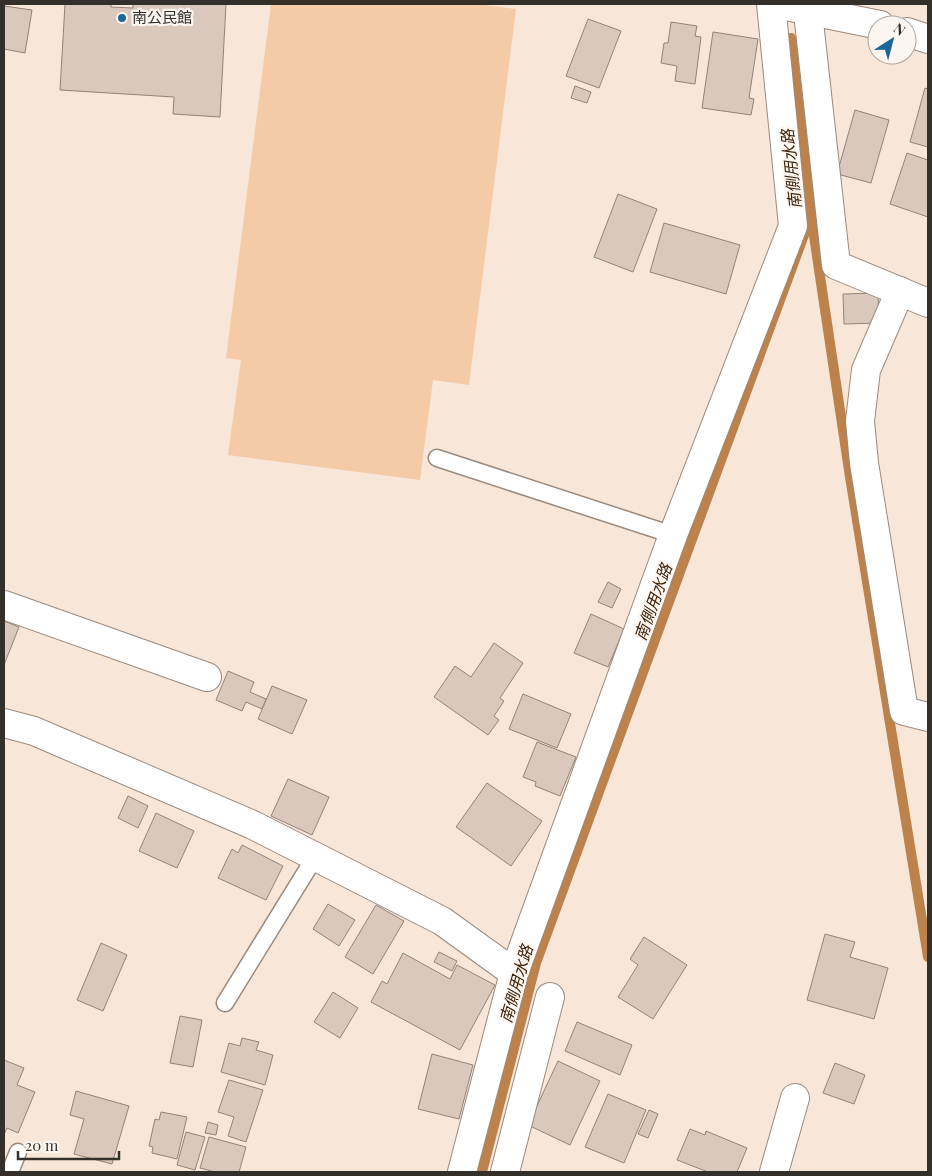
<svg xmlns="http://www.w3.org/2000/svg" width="932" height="1176" font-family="'Playfair Display','Noto Sans JP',serif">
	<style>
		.green { fill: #f4caa7 }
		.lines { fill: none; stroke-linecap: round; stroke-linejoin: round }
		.stream { stroke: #bd814c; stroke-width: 10 }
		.building { fill: #d9c8bb; stroke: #938377 }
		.service-casing { stroke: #9a8a7d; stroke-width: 19 }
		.minor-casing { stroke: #9a8a7d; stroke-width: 30 }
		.tertiary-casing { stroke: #9a8a7d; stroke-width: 30 }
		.service { stroke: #fff; stroke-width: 16 }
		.minor { stroke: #fff; stroke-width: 28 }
		.tertiary { stroke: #fff; stroke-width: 28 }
		.poi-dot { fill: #1b679a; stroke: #fdf6f0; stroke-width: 2 }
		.labels { text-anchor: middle; stroke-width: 4.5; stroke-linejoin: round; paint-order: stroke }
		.poi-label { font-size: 15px; fill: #352f29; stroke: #fdf6f0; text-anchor: start }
		.water-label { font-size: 16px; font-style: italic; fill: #3e240c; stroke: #fdf6f0 }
	</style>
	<rect width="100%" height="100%" fill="#f8e7d9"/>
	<path class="green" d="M271 4H476L516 9 469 385 433 380 420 480 228 455 241 360 226 358Z"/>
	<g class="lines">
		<g class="stream">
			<path d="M791 38 811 216 850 477 928 957"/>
			<path d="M482 1172 536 963 811 216"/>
		</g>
	</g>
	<g class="building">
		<path d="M65 4H111V7L133 8V4H226L220 117 173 114 174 97 60 90Z"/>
		<path d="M4 6 32 10 25 53 4 49Z"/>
		<path d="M588 19 621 31 599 88 566 76Z"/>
		<path d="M671 22 697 26 695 36 701 37 695 84 675 81 677 66 661 63 664 43H668Z"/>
		<path d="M713 32 758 39 749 98 754 99 751 115 702 108Z"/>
		<path d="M575 86 591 92 587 103 571 98Z"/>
		<path d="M925 88 928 89V147L910 142Z"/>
		<path d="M855 110 889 120 871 183 837 174Z"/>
		<path d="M907 153 928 160V217L890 204Z"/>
		<path d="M618 194 657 209 633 272 594 257Z"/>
		<path d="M664 223 740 245 726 294 650 272Z"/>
		<path d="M878 293 879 323 844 324 843 294Z"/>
		<path d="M608 582 621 589 612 608 598 602Z"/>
		<path d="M591 614 624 629 608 667 574 653Z"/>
		<path d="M4 621 19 627 4 665Z"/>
		<path d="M494 643 523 663 500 698 504 701 494 716 499 720 488 735 434 697 455 666 471 677Z"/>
		<path d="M228 671 254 682 250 692 266 699 262 709 246 702 242 711 216 700Z"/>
		<path d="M272 686 307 700 292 734 258 719Z"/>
		<path d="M523 694 571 714 557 748 509 729Z"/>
		<path d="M537 742 576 757 560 796 535 786 536 782 523 777Z"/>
		<path d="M288 779 329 797 312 835 271 816Z"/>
		<path d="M487 783 542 821 511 866 456 827Z"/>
		<path d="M128 796 148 806 138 828 118 818Z"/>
		<path d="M156 813 194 831 177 868 139 851Z"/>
		<path d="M242 845 283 866 266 900 218 878 232 849 238 853Z"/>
		<path d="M328 904 355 920 339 946 313 929Z"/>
		<path d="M376 905 404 921 373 974 345 957Z"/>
		<path d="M825 934 855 942 850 957 888 968 874 1019 807 1000Z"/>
		<path d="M644 937 687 965 653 1019 618 997 638 965 630 959Z"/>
		<path d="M101 943 127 955 103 1011 77 1000Z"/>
		<path d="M439 952 457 961 452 971 434 962Z"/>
		<path d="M403 953 450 979 457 965 495 985 460 1050 371 1002 382 981 387 984Z"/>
		<path d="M333 992 358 1008 340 1038 314 1022Z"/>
		<path d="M180 1016 202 1020 193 1067 170 1063Z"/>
		<path d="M577 1022 632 1045 620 1075 565 1051Z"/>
		<path d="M242 1038 259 1042 256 1050 273 1055 265 1085 221 1072 229 1043 240 1046Z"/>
		<path d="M432 1054 473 1065 459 1119 418 1109Z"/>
		<path d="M4 1060 24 1068 17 1085 35 1092 18 1133 7 1128 4 1135Z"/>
		<path d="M558 1061 600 1081 570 1145 528 1125Z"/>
		<path d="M835 1063 865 1075 854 1104 823 1093Z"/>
		<path d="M229 1080 263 1090 246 1142 228 1136 234 1117 218 1112Z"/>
		<path d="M76 1091 129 1106 112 1164 74 1154 84 1119 70 1115Z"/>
		<path d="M608 1094 646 1110 624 1163 585 1147Z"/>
		<path d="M649 1110 658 1114 648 1138 638 1134Z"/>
		<path d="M161 1112 187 1117 177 1159 152 1153 153 1147 149 1146 155 1119 159 1120Z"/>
		<path d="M208 1122 218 1125 216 1135 205 1133Z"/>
		<path d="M690 1129 705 1135 706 1131 747 1148 737 1172H708L677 1160Z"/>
		<path d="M186 1132 205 1137 195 1170 177 1165Z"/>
		<path d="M209 1137 246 1147 239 1172H215L200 1168Z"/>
	</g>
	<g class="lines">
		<g class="service-casing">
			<g id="service">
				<path d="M437 458 673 535"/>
				<path d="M225 1003 315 857"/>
				<path d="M10 1172 18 1152"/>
			</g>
		</g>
		<g class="minor-casing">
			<g id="minor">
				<path d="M807 4 836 265 928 303"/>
				<path d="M900 291 866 370 860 421 864 463 904 711 928 717"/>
				<path d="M4 605 207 677"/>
				<path d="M4 723 34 731 253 825 442 921 514 973"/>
				<path d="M462 1172 514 973 673 535 793 226 771 4"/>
				<path d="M505 1172 550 997"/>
				<path d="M774 1172 795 1098"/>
			</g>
		</g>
		<g class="tertiary-casing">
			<g id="tertiary">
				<path d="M776 4 880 25"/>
				<path d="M907 32 928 39"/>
			</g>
		</g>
		<use href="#service" class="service"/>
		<use href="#minor" class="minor"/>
		<use href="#tertiary" class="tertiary"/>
	</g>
	<circle class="poi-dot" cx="122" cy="18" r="5"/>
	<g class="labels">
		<g class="poi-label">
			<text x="132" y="23">南公民館</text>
		</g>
		<g class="water-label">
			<text transform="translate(791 169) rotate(-96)" y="6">南側用水路</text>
			<text transform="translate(653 602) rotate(-70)" y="6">南側用水路</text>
			<text transform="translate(516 984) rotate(-74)" y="6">南側用水路</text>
		</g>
	</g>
	<rect width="932" height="1176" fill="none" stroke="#352f29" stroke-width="10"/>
	<g transform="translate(892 40) rotate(36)"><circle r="24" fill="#fdf6f0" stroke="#ada6a0"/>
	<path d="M0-4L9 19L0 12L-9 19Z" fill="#1b679a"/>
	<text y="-8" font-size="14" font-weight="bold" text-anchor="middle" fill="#352f29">N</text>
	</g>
	<path d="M18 1151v8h101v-8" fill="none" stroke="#352f29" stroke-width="2.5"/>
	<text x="25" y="1151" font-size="15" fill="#352f29" stroke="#fdf6f0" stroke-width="4" paint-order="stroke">20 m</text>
</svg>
